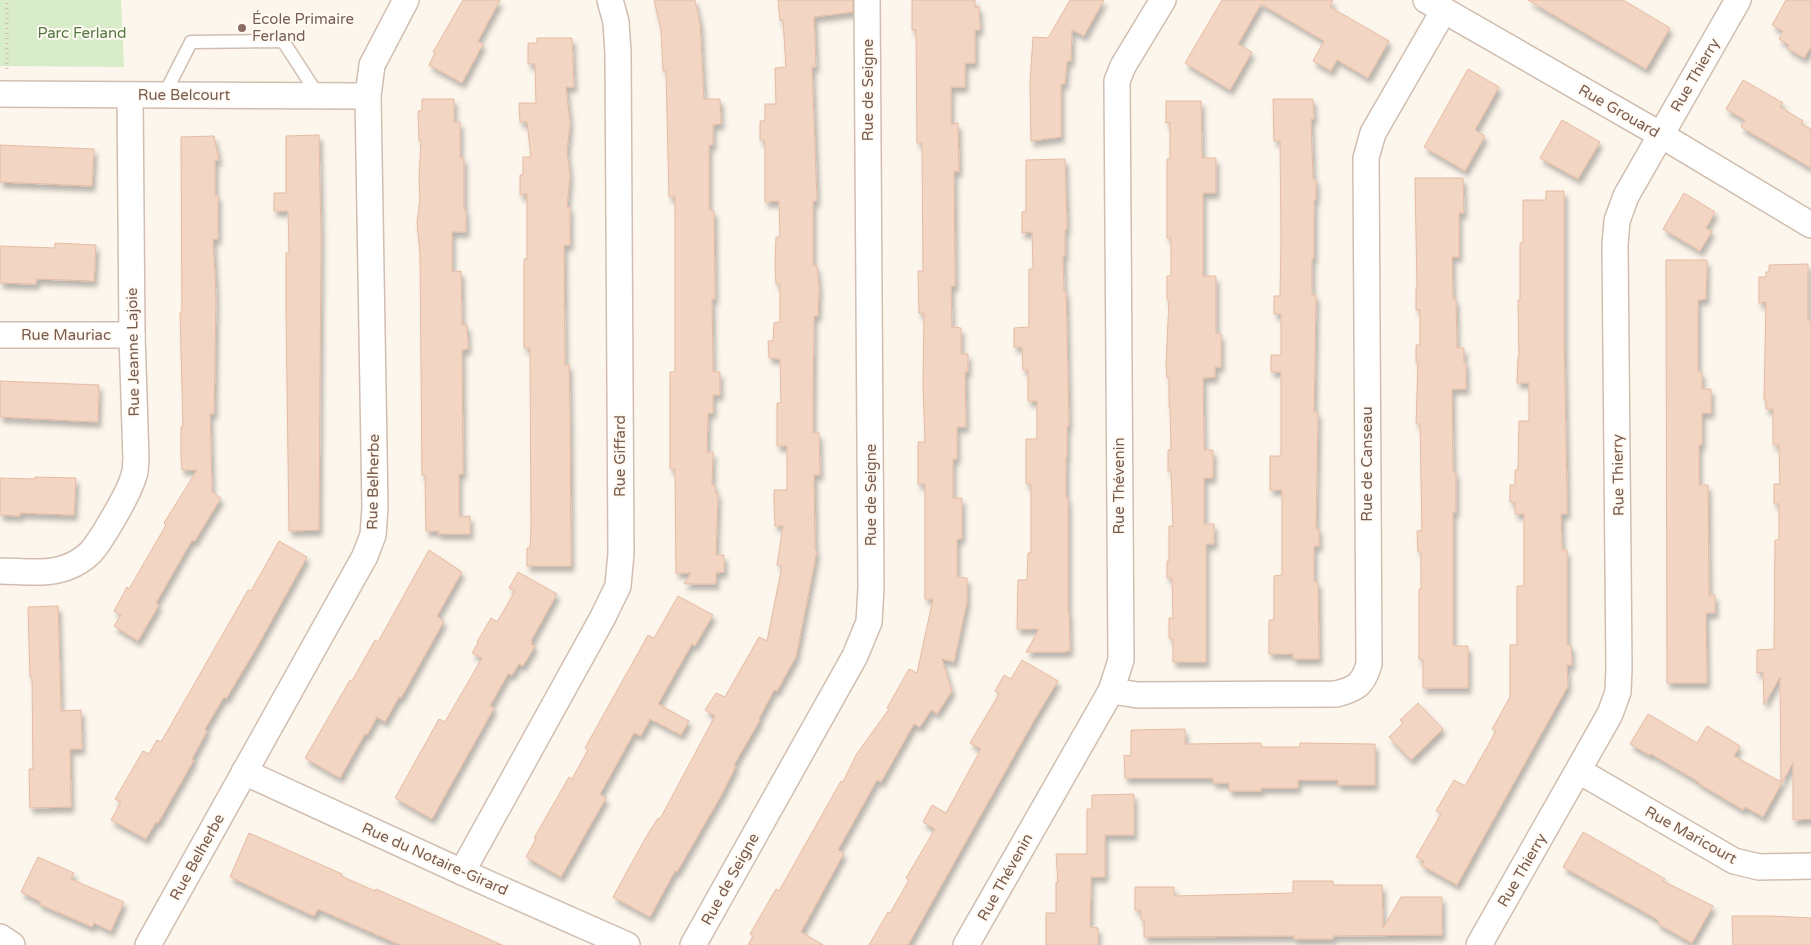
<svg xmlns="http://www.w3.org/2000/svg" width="1811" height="945" font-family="'Varela Round',sans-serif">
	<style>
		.green { fill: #d8ecc9 }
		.building { fill: #f3d5c3; stroke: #e6bba3; filter: url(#shadow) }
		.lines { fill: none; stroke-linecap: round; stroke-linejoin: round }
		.lane-casing { stroke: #d1beb0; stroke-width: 15 }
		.street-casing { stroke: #d1beb0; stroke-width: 28 }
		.path { stroke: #d9b8a5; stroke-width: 3; stroke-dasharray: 1 4; stroke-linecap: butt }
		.lane { stroke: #fff; stroke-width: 12 }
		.street { stroke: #fff; stroke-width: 25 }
		.education-dot { fill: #8d6e63; stroke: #fffaf3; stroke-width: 2 }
		.labels { text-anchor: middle; stroke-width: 4; stroke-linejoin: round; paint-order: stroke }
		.education-label { font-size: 15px; fill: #785e54; stroke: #fffaf3; text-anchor: start }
		.park-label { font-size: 15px; fill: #537a41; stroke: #fffaf3 }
		.street-label { font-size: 15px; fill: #7a5c4d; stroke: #fffaf3 }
	</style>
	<defs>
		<filter id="shadow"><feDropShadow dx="3" dy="5.5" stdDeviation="2.5" flood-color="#0004"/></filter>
	</defs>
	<rect width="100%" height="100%" fill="#fdf6ec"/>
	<path class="green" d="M0 0H121L124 67 0 66Z"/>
	<g class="building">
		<path d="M463 0H500L478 41 483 44 462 83 429 65 435 53 433 52Z"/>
		<path d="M654 0H695L700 24 704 99H720L721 124 713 125V145H709V210L714 211 715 299H712L713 372H720V395H713V413H708L707 452H713L712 485H715V493H718L716 555H724V572L716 573V584H684L691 573H676L675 469H670V372H675V197H669L666 70 663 71 661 30Z"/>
		<path d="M778 0H853V12L814 17 816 67H812L817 201H813V265L817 266 819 289 818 316H814L813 399V433H819L820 475H814L815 550 817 551 796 657 777 691 774 690 759 719 760 720 734 765 736 766 722 794 677 872 675 871 650 917 613 897 646 837 658 818 660 819 715 716 705 710 716 693 725 697 759 637 767 641 782 566 777 565 783 526H775L774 503V490H787V446H777V403H781L780 359 769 358 768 341H773L774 323 780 322V284H776L775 266 776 237H780L779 201 765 202V144L764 140H760V121H765V104H776L775 68 786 67 783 20 780 21Z"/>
		<path d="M912 0H975V7H979L980 30H975V63H965V87H951V124L958 123 959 172 954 171 955 286H951L952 327 961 328V354H968V372H965L966 427H957V459H953V498H962V538L957 540V577L967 578V602L954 662 942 659 952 691 937 714 931 710 920 727 914 724 881 782 877 780 838 850 844 853 801 932 823 945H748L753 936 750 934 776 889 779 891 841 781 843 782 856 755 889 709 887 708 909 669 917 673 933 599H925V484H918V442H925L923 385 924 313H919L918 271H923L922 143H917L916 30H912Z"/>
		<path d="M1070 0H1104L1084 36 1072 30 1071 61H1067L1065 84H1061V137L1031 141 1030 82 1033 37 1048 38Z"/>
		<path d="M1222 0H1333L1330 7 1389 41 1368 78 1337 60 1331 71 1313 61 1324 41 1261 4 1238 44 1252 52 1230 90 1185 63Z"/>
		<path d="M1528 0H1623L1670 28 1646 69Z"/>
		<path d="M1786 0H1811V47L1804 58 1787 48 1789 45 1779 39 1783 31 1772 25Z"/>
		<path d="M537 38H572L574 87H566L570 123 567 151 570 176 567 207H570V245H564L565 365 569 364 570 419 571 566H527V548H530L531 527 530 348H524V259H527V194L520 195V175H523V157H531L527 122H520L519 103H536L535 64H528V43H537Z"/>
		<path d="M1468 69 1499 87 1475 130 1485 136 1465 171 1424 147Z"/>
		<path d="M1743 80 1783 103 1780 107 1803 121 1801 124 1811 129V168L1741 127 1745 120 1726 109Z"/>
		<path d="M422 99H454V122H460V158H464V210H466V232H452V272L461 271 462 325H467L468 349 462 350 463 474H459V517L470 516V534H438L439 531H426L425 475H422L420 254 417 222 420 199 419 178 421 141H419L418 111H422Z"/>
		<path d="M1273 99H1313L1314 119H1311L1313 179H1316V200H1314V258L1312 259V295H1316L1314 412H1318L1316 528 1319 529V546H1314V582H1318L1319 659H1293V654H1269V620H1274V576L1282 575V490H1270V456H1281V372H1271V355H1281V314H1274V296H1280L1281 240 1280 141H1274Z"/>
		<path d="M1166 101H1201L1202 158H1216V193H1203V276H1216V333L1221 334V367H1215V377L1203 378 1204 450H1213V478H1204V524H1214V544H1206V662H1173V639L1169 638V618H1173L1172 578H1167V561H1169V526H1173L1171 471H1168V450H1171L1170 407H1169V378H1167L1166 365 1169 300H1167V276H1171V238H1167V159H1170V122L1166 123Z"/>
		<path d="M1562 120 1600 142 1578 179 1540 158Z"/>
		<path d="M319 135 321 239 319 530 289 531 286 311V253H289L288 211H274V193H286V136Z"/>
		<path d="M214 136 219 160H215V195H218V239H213L216 297 214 414H210L212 492 221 498 194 542 192 540 156 603 159 605 138 641 114 626 121 615 114 611 127 587 129 589 166 525 164 523 197 470H182L181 456V427H183L180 312H182L181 137Z"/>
		<path d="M0 145 94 149 92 186 0 182Z"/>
		<path d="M1065 159 1067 229H1065V256H1063L1064 291H1066L1068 383 1069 426H1067V458L1066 457V498H1068V611H1069L1070 651H1066V652H1026L1039 629H1017L1018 580H1027L1028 553H1031V484H1026V439H1037V401H1028V370H1023L1022 347H1014V328L1029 327V269H1033L1032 232 1022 233V212L1026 211V160Z"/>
		<path d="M1415 178H1463L1464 213H1459V257H1452L1453 299H1456L1457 348H1464V363H1466V389H1452L1453 472H1456V512H1453V646H1468V688H1423V660L1419 659V589H1421V552H1418L1417 531 1422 530 1420 424H1416L1418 363 1416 362V345H1420V310H1416V288H1417Z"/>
		<path d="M1546 191H1564V341L1567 494V514H1561L1562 550H1567V645H1571L1572 665H1567L1568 686 1457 885 1421 865 1424 861 1416 857 1441 814 1436 811 1454 780 1465 786 1496 731 1492 729 1510 697V645H1517V586H1524V514H1515V502H1510V485H1515V470H1518L1519 421H1529V383H1517L1518 357H1519L1518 300H1520V243H1523V200H1546Z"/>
		<path d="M1684 193 1715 212 1706 228 1712 231 1700 251 1663 229Z"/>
		<path d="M55 243 96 245 94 281 37 279 36 284 0 283V246L55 248Z"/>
		<path d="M1666 260H1707L1706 299 1698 300V372H1702V389H1711V413H1702V445H1699V485H1708L1709 595H1715V613H1706L1707 683H1667Z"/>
		<path d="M1808 264V320H1811V819L1793 820V763L1763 817 1745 807 1743 810 1698 783 1699 782 1651 754 1649 755 1630 744 1648 714 1697 743 1707 726 1740 746 1734 756 1781 782 1780 677 1764 705 1763 672 1757 673V650L1774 649 1775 540H1779V504H1774V484H1780L1779 445H1773V409H1766V400H1764L1766 302 1759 303V277H1766V272H1769V265Z"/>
		<path d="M0 381 99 385 98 422 0 417Z"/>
		<path d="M35 477 76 478 74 515 20 513V516L0 515V478L35 479Z"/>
		<path d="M279 541 307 557 257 647 226 699 224 697 205 729 207 731 192 759 194 760 158 823 156 822 146 839 111 820 121 802 115 799 143 751 149 754 157 740 161 742 248 590 251 591Z"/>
		<path d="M429 550 462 572 437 616 444 621 401 698 399 697 385 722 377 717 367 735 365 734 340 778 305 758 350 680 352 681 375 640 378 642Z"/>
		<path d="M518 572 557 594 531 641 533 642 531 644 535 646 523 666 519 664 512 675 508 674 490 706 494 708 432 819 395 798 439 719 445 722 482 658 472 653 478 643 477 642 491 618 497 622 515 591 509 588Z"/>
		<path d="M678 596 713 615 695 646 692 644 658 704 689 721 681 735 650 719 641 736 634 733 600 794 606 798 561 877 526 857 536 839 534 838 569 777 572 779 588 750 585 748 648 635 654 638Z"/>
		<path d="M58 606 61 711 81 710 82 749H70L71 807 30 808 29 769H33L32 678 30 677 28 607Z"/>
		<path d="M1022 660 1058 681 1036 717 908 945H869L888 912 890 913 909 880 906 878 935 829 923 822 932 805 946 813 981 749 970 743 999 694 995 691 1004 675 1011 679Z"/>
		<path d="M1418 703 1443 729 1411 760 1389 737 1403 723 1400 720Z"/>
		<path d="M1185 729V744L1261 743V747H1300V743L1375 744V785H1338V780H1298V788H1261V791H1229V783H1213V778H1125L1124 755 1131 756V730Z"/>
		<path d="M1134 794V835H1105V877H1091L1090 927 1098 928V945H1046V913H1056V882H1058L1056 854H1087V809H1092V795Z"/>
		<path d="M1583 832 1665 879 1663 881 1713 906 1692 943 1658 924 1659 922 1655 918 1563 867Z"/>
		<path d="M249 833 342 874 341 876 375 891 376 889 502 945H400L318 909 314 916 296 908 230 877Z"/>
		<path d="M38 857 74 873 71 879 124 902 111 931 94 923 92 927 39 904 41 902 21 892Z"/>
		<path d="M1293 881H1333V885H1382L1383 928 1401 897H1442V935L1333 936V939H1294V936L1144 937V920H1141V910H1135V887H1174V896L1293 893Z"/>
		<path d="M1732 916H1772L1811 918V945H1733Z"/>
	</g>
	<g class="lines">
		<g class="lane-casing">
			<path id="lane" d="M164 95 191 42 283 41 318 95"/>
		</g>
		<g class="street-casing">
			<g id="street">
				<path d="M1426 0 1661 135 1811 225"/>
				<path d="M0 94 368 96"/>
				<path d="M0 335H132"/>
				<path d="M0 571C20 571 45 575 65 568 74 565 84 559 91 552 102 539 130 492 134 475 136 471 135 465 136 460L132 335 130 95"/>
				<path d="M1111 691 1138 695 1336 694C1356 689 1363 685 1369 664L1366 158 1373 133 1444 10"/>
				<path d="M1579 771 1734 861 1759 867 1811 866"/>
				<path d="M244 772 462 872 627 945"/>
				<path d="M462 872 603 617 618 586 621 553 618 53 616 22 610 0"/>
				<path d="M0 937 12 945"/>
				<path d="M148 945 365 556 373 535 375 508 368 96 372 65 406 0"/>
				<path d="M693 945 855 656 869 622 871 588 867 0"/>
				<path d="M966 945 1111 691 1121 660 1117 81 1123 66 1163 0"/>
				<path d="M1479 945 1610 714 1618 692 1619 669 1615 245 1617 221 1626 196 1738 0"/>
			</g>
		</g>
		<path class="path" d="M7 69V0"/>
		<use href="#lane" class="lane"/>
		<use href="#street" class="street"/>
	</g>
	<circle class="education-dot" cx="242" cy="28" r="5"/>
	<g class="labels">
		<g class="education-label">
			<text x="252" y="24">École Primaire<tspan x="252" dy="17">Ferland</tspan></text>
		</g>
		<g class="park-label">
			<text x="82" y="38">Parc Ferland</text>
		</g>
		<g class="street-label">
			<text transform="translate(1695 75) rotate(-60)" y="5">Rue Thierry</text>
			<text transform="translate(868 90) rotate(-90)" y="5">Rue de Seigne</text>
			<text x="184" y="100">Rue Belcourt</text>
			<text transform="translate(1619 111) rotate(30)" y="5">Rue Grouard</text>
			<text x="66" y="340">Rue Mauriac</text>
			<text transform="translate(133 352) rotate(-91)" y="5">Rue Jeanne Lajoie</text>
			<text transform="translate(620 456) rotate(-90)" y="5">Rue Giffard</text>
			<text transform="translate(1367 464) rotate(-90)" y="5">Rue de Canseau</text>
			<text transform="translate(1618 475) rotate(-91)" y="5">Rue Thierry</text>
			<text transform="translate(373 482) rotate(-89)" y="5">Rue Belherbe</text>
			<text transform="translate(1119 486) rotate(-90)" y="5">Rue Thévenin</text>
			<text transform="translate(871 495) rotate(-90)" y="5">Rue de Seigne</text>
			<text transform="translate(1691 835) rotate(29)" y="5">Rue Maricourt</text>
			<text transform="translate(197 857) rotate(-61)" y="5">Rue Belherbe</text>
			<text transform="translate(435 859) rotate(24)" y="5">Rue du Notaire-Girard</text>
			<text transform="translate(1522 870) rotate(-60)" y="5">Rue Thierry</text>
			<text transform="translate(1005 877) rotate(-61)" y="5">Rue Thévenin</text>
			<text transform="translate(730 879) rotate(-61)" y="5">Rue de Seigne</text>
		</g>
	</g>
</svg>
